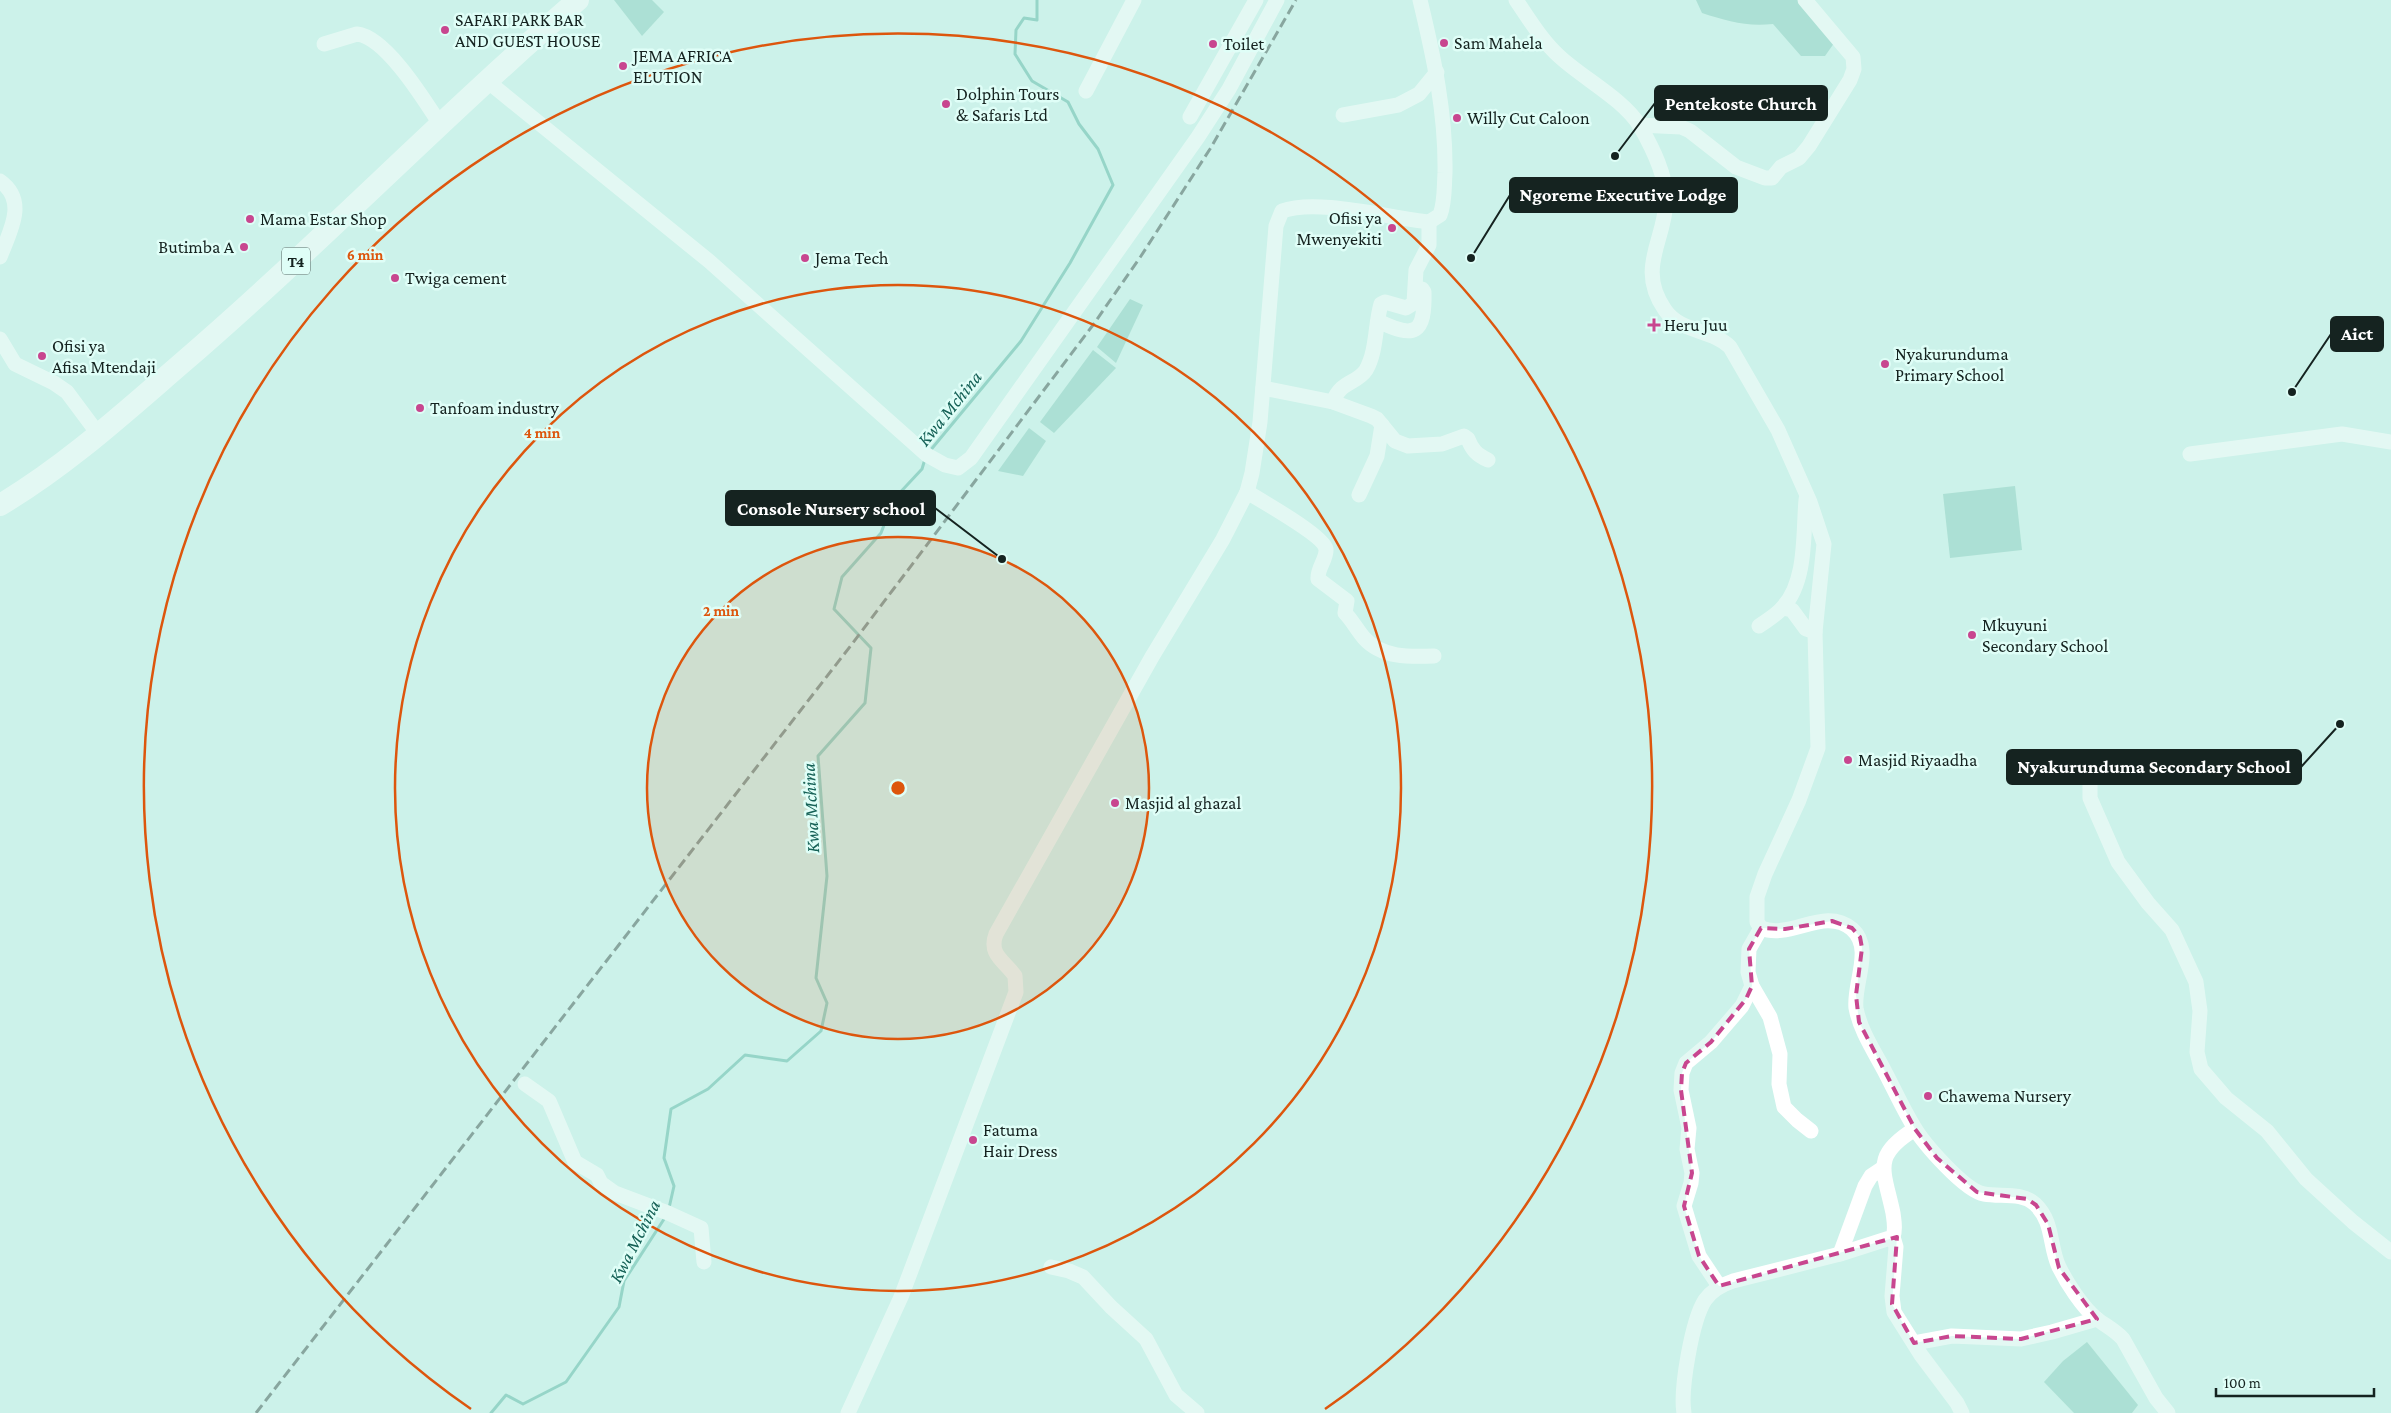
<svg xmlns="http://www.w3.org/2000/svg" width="2391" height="1413" font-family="'Crimson Pro',serif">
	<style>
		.green { fill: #86cabc }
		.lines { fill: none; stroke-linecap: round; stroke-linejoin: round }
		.stream { stroke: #55b1a1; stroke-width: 3 }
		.minor { stroke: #fff; stroke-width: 15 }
		.highway { stroke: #fff; stroke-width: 22 }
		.rail { stroke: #374a46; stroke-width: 3; stroke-dasharray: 10 5; stroke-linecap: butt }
		.marked { fill: none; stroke: #c8468f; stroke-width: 4; stroke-dasharray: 10 6; stroke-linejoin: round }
		.ring { fill: none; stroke: #dd560d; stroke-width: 2.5 }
		.poi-dot { fill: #c8468f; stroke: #dffef7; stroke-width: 2 }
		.labels { text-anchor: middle; stroke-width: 5; stroke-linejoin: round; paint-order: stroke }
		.shield { fill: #dffef7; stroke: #526560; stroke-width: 1 }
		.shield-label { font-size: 16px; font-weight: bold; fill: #152320 }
		.poi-label { font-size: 18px; fill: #152320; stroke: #dffef7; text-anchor: start }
		.water-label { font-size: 19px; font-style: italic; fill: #156156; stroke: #dffef7 }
		.centre { fill: #dd560d; stroke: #dffef7; stroke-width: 2.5 }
		.ring-label { font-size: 15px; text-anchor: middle; font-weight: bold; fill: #dd560d; stroke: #dffef7; stroke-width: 5; stroke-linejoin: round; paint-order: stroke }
		.leader { fill: none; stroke: #152320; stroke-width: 2 }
		.callout-dot { fill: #152320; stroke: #dffef7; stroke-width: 2 }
		.callout { fill: #152320; stroke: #152320; stroke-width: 2 }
		.callout-label { font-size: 19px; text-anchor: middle; font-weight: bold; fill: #fff }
	</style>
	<rect width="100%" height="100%" fill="#ccf2ea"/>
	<g class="green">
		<path d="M614 0H652L664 12 642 36Z"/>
		<path d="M1696 0H1802L1837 39 1825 56H1801L1773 24C1746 27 1727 21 1702 13Z"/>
		<path d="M1130 299 1143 305 1116 363 1097 347Z"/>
		<path d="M1093 350 1116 368 1054 433 1040 422Z"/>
		<path d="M1029 428 1046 441 1023 476 998 471Z"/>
		<path d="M2015 486 2022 550 1950 558 1943 494Z"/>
		<path d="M2087 1342 2138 1405 2132 1413H2074L2044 1382 2063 1361Z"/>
	</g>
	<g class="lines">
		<g class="stream">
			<path d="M929 452 1021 341 1070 263 1113 185 1098 149 1079 124 1068 102 1032 81 1015 54 1016 30 1024 18 1037 20V0"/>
			<path d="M669 1208 674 1186 664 1158 671 1109 708 1089 745 1055 787 1061 821 1031 827 1003 816 978 827 876 818 756 865 703 871 648 834 609 842 577 881 533 894 499 922 469 925 459"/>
			<path d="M491 1413 506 1395 523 1404 566 1382 619 1307 624 1281 666 1216"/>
		</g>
		<g class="minor">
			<path d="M1516 0C1529 19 1542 41 1560 57 1584 79 1623 99 1640 126 1652 147 1667 176 1666 201 1665 241 1636 268 1665 310 1681 333 1712 329 1730 347L1778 430 1810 502 1824 544 1815 632 1818 748 1799 800 1765 874 1757 897V922L1761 928C1791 940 1824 906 1852 929 1874 948 1853 984 1856 1008 1860 1030 1874 1051 1884 1070 1894 1089 1903 1109 1914 1127 1924 1144 1965 1191 1984 1194 2001 1197 2022 1192 2035 1204 2054 1222 2049 1246 2059 1267 2067 1283 2082 1307 2097 1319 2106 1326 2115 1330 2123 1339L2156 1398 2168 1413"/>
			<path d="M324 44 357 34C386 37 425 101 440 124"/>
			<path d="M486 80 709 261 927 455 945 465 958 468 971 458 1198 137 1229 89 1277 0"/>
			<path d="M1086 91 1134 0"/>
			<path d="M1343 115 1398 105 1419 94 1437 72"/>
			<path d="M1190 117 1256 0"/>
			<path d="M1639 125 1681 127 1690 131 1736 167 1765 178H1772L1781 167 1799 158 1809 146 1850 80 1854 69 1853 57 1805 0"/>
			<path d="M0 181C28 201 10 231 0 257"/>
			<path d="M1378 321C1415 339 1425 334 1424 292L1422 289"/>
			<path d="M0 339 15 364 54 383 67 392 99 435"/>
			<path d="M1263 388 1333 402 1371 416 1377 419 1395 441 1408 446 1442 444 1464 436 1468 439C1472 450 1477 455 1488 460"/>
			<path d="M1333 402C1341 380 1357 384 1366 370 1377 351 1375 324 1381 304L1385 302 1406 308 1414 303 1416 270 1429 245V222"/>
			<path d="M2190 454 2342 434 2391 442"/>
			<path d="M1247 492C1260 500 1324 536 1326 549 1327 559 1317 568 1318 579L1347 601 1345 613C1352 620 1357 630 1364 638 1382 658 1409 657 1434 656"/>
			<path d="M1359 495 1377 456 1382 425"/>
			<path d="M1783 608 1792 610 1806 629 1815 632"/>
			<path d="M1759 626C1767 620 1777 615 1783 607 1807 581 1803 533 1806 500"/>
			<path d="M2090 784V798L2118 862 2148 903 2172 930 2196 982 2200 1011 2197 1052 2201 1069 2226 1098 2267 1131 2306 1179 2353 1222 2391 1252"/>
			<path d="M1761 928 1749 949 1748 972 1752 986 1770 1017 1780 1054 1779 1084 1784 1107 1797 1120 1811 1131"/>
			<path d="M525 1084 549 1101 575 1162 597 1175 601 1183 615 1193 668 1213 701 1228 704 1262"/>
			<path d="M1893 1237 1896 1247 1892 1296 1894 1312 1921 1355 1957 1403 1962 1413"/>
			<path d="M1840 1254 1865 1186 1871 1176 1883 1168"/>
			<path d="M1051 1267 1069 1271 1083 1277 1111 1307 1146 1339 1176 1395 1197 1413"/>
			<path d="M1719 1286 1699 1256 1684 1206 1691 1183 1692 1173 1687 1149 1689 1128 1681 1090 1682 1073 1686 1063 1711 1042 1742 1006 1752 986"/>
			<path d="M1914 1343 1952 1336 2021 1339 2052 1332 2097 1319"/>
			<path d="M848 1413 901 1297 1016 992 1015 976C1005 961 988 955 996 934L1153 655 1223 539 1247 492 1252 473 1260 422 1276 226 1282 211C1317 198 1389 218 1429 222L1440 215C1445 202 1444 188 1445 173 1446 114 1434 58 1420 0"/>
			<path d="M1684 1413C1680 1390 1692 1320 1705 1300 1712 1290 1721 1285 1733 1281L1840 1254 1893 1237C1896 1229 1894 1221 1893 1213 1884 1170 1871 1156 1915 1129"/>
		</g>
		<path class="highway" d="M0 505C66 466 124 413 182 363 318 246 442 117 578 0"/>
		<path class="rail" d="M256 1413 852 644 1093 325 1141 256 1210 149 1296 0"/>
	</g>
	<path d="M0 0H2391V1413H0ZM1832 921 1852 928 1860 937 1862 948 1856 995 1859 1022 1915 1129 1937 1158 1977 1192 2027 1199 2036 1205 2048 1224 2059 1268 2097 1319 2021 1339 1952 1336 1914 1343 1892 1304 1897 1237 1719 1286 1699 1256 1684 1206 1692 1173 1681 1090 1682 1073 1686 1063 1711 1042 1746 999 1752 986 1749 949 1761 928 1785 929Z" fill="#ccf2ea" fill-opacity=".55" fill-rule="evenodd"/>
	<path class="marked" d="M1832 921 1852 928 1860 937 1862 948 1856 995 1859 1022 1915 1129 1937 1158 1977 1192 2027 1199 2036 1205 2048 1224 2059 1268 2097 1319 2021 1339 1952 1336 1914 1343 1892 1304 1897 1237 1719 1286 1699 1256 1684 1206 1692 1173 1681 1090 1682 1073 1686 1063 1711 1042 1746 999 1752 986 1749 949 1761 928 1785 929Z"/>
	<circle cx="898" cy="788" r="251" fill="#dd560d" fill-opacity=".12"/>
	<g class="ring">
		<circle cx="898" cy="788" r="251"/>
		<circle cx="898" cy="788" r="503"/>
		<path d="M471 1409A754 754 0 1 1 1325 1409"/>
	</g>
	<g class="poi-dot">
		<circle cx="445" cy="30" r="5"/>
		<circle cx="1444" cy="43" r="5"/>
		<circle cx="1213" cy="44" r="5"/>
		<circle cx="623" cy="66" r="5"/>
		<circle cx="946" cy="104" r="5"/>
		<circle cx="1457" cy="118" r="5"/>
		<circle cx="250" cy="219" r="5"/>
		<circle cx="1392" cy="228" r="5"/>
		<circle cx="244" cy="247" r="5"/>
		<circle cx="805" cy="258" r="5"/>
		<circle cx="395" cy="278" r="5"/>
		<path d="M1651.5 317.5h5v5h5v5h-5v5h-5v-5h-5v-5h5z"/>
		<circle cx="42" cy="356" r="5"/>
		<circle cx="1885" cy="364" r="5"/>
		<circle cx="420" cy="408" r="5"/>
		<circle cx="1972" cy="635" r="5"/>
		<circle cx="1848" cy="760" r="5"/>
		<circle cx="1115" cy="803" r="5"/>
		<circle cx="1928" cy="1096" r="5"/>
		<circle cx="973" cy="1140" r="5"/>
	</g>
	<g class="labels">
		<rect class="shield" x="282" y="247.5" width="28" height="27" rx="4"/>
		<g class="shield-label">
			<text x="296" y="267">T4</text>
		</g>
		<g class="poi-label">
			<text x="455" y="26">SAFARI PARK BAR<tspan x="455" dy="21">AND GUEST HOUSE</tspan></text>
			<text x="1454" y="49">Sam Mahela</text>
			<text x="1223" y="50">Toilet</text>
			<text x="633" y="62">JEMA AFRICA<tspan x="633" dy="21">ELUTION</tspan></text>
			<text x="956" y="100">Dolphin Tours<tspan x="956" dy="21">&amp; Safaris Ltd</tspan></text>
			<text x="1467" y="124">Willy Cut Caloon</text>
			<text x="1382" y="224" text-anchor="end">Ofisi ya<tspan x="1382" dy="21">Mwenyekiti</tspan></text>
			<text x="260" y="225">Mama Estar Shop</text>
			<text x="234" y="253" text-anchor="end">Butimba A</text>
			<text x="815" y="264">Jema Tech</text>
			<text x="405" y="284">Twiga cement</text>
			<text x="1664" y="331">Heru Juu</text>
			<text x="52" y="352">Ofisi ya<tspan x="52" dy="21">Afisa Mtendaji</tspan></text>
			<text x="1895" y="360">Nyakurunduma<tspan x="1895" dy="21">Primary School</tspan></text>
			<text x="430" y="414">Tanfoam industry</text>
			<text x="1982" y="631">Mkuyuni<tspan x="1982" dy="21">Secondary School</tspan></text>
			<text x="1858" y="766">Masjid Riyaadha</text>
			<text x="1125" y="809">Masjid al ghazal</text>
			<text x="1938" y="1102">Chawema Nursery</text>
			<text x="983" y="1136">Fatuma<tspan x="983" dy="21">Hair Dress</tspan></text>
		</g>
		<g class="water-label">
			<text transform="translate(949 408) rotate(-51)" y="7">Kwa Mchina</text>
			<text transform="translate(810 808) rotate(-93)" y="7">Kwa Mchina</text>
			<text transform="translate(634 1241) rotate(-63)" y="7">Kwa Mchina</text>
		</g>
	</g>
	<circle cx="898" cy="788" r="8" class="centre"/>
	<g class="ring-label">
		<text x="365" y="260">6 min</text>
		<text x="542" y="438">4 min</text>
		<text x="721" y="616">2 min</text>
	</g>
	<path class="leader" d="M1615 156L1655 103M1471 258L1510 195M2292 392L2331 334M1002 559L935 508M2340 724L2301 767"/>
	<g class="callout-dot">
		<circle cx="1615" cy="156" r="5"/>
		<circle cx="1471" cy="258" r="5"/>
		<circle cx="2292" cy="392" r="5"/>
		<circle cx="1002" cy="559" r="5"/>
		<circle cx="2340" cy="724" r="5"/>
	</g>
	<g class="callout">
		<rect x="1655" y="86" width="172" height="34" rx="5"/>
		<rect x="1510" y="178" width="227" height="34" rx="5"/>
		<rect x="2331" y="317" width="52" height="34" rx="5"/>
		<rect x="726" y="491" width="209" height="34" rx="5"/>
		<rect x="2007" y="750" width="294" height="34" rx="5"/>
	</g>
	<g class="callout-label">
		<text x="1741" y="110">Pentekoste Church</text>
		<text x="1623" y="201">Ngoreme Executive Lodge</text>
		<text x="2357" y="340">Aict</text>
		<text x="831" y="515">Console Nursery school</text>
		<text x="2154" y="773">Nyakurunduma Secondary School</text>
	</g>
	<path d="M2216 1388v8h158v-8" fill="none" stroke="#152320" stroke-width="2.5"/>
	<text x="2224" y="1388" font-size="15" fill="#152320" stroke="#dffef7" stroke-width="4" paint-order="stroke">100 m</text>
</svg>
